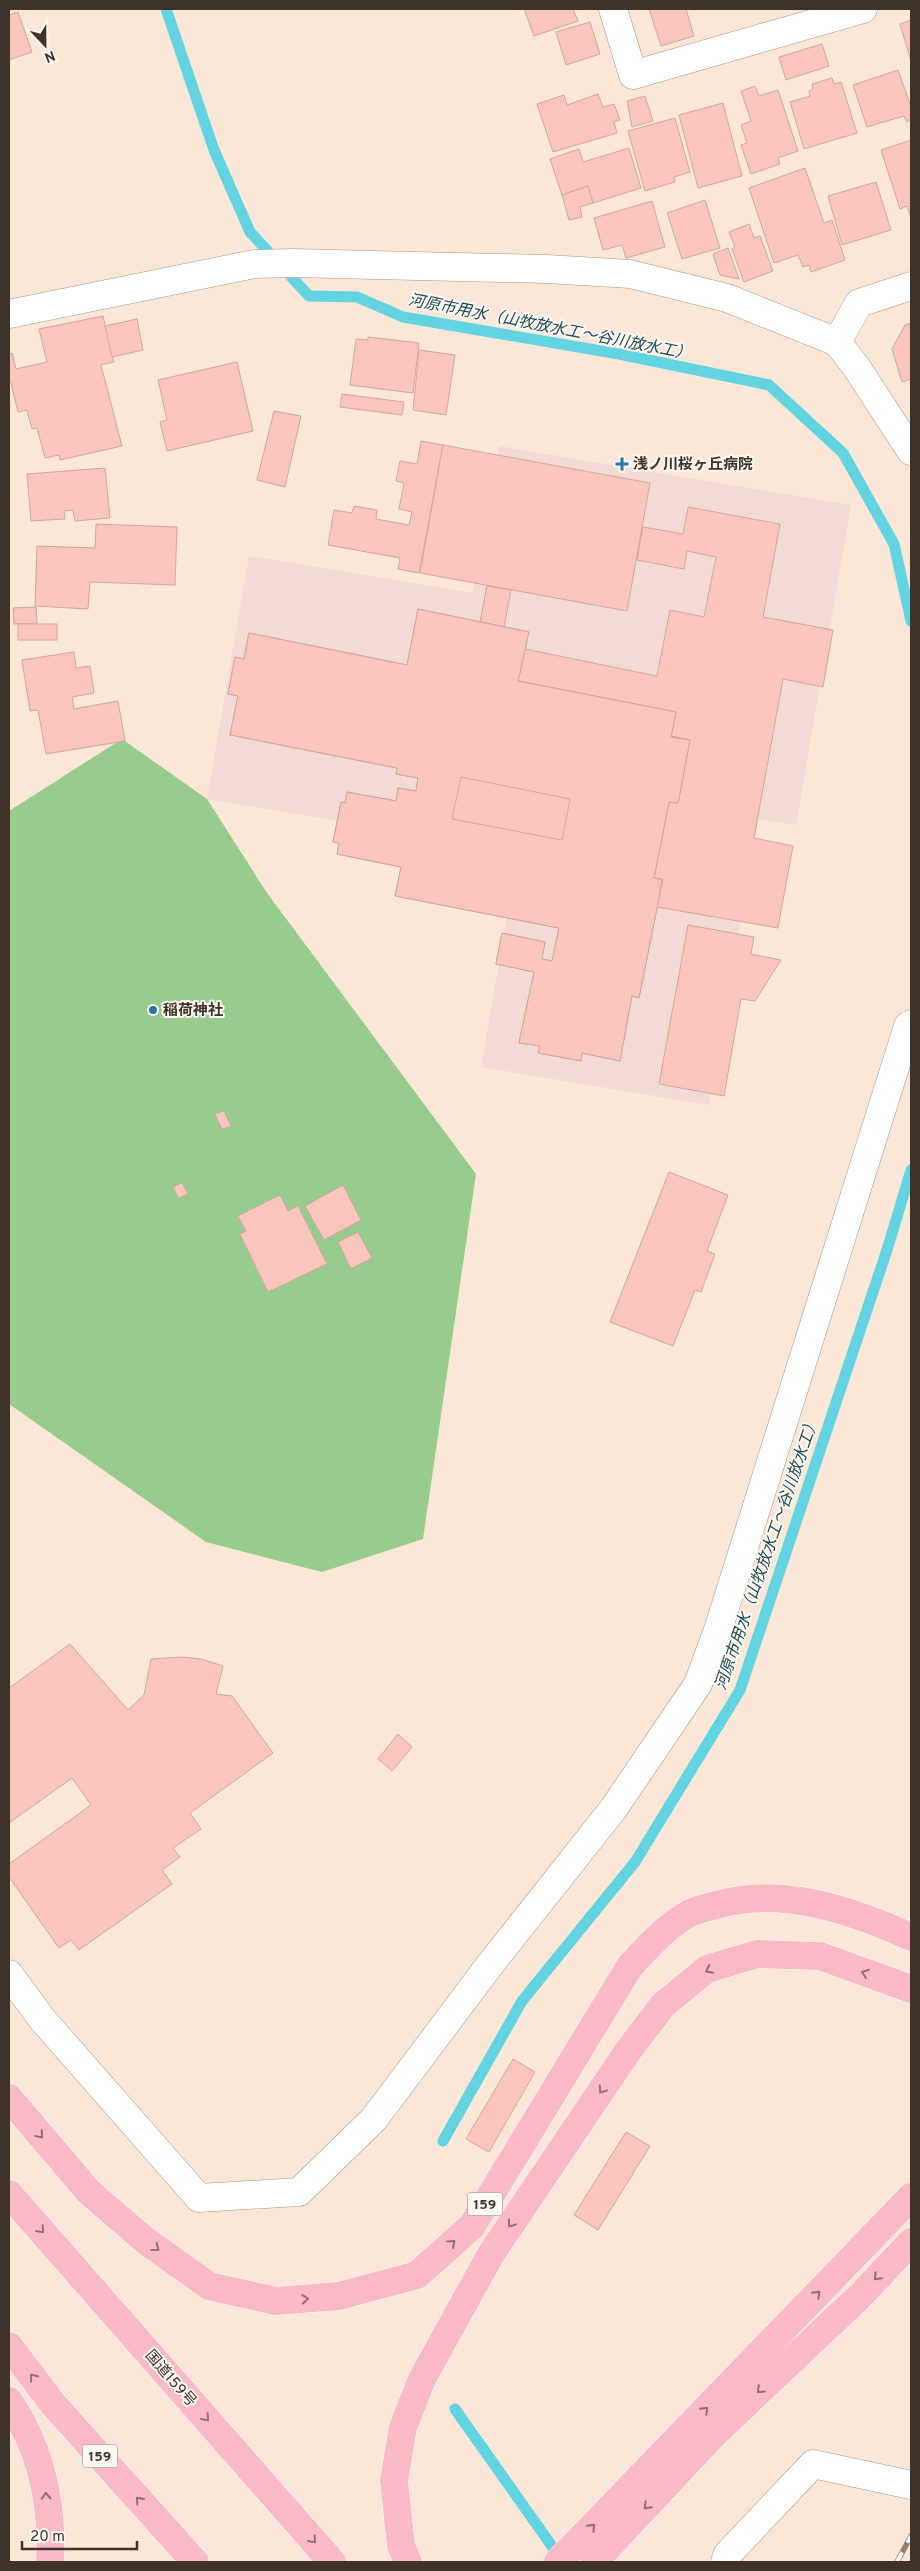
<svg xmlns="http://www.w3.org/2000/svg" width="920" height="2571" font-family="Overpass,'Noto Sans JP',sans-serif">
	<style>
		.medical { fill: #f4dad5 }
		.forest { fill: #97cc8c }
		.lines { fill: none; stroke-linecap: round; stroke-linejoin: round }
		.stream { stroke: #62d3e0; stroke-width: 11 }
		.building { fill: #fac5bd; stroke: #d0a6a0; fill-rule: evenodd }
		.street-casing { stroke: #b1927a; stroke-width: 29 }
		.highway-casing { stroke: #fff; stroke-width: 29 }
		.street { stroke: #fff; stroke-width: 28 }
		.highway { stroke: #f9bac6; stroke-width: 28 }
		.rail-casing { stroke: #908073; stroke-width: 5.5 }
		.rail { stroke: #fdf7f1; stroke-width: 4; stroke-dasharray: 11; stroke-linecap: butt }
		.oneway { stroke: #936f6f }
		.poi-dot { fill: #2575a6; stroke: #fdf7f1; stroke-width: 2 }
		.labels { text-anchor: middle; stroke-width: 4; stroke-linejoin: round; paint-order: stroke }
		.shield { fill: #fdf7f1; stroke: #786d64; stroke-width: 1 }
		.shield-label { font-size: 14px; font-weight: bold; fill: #3f3228 }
		.poi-label { font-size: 15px; font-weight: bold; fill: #3f3228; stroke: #fdf7f1; text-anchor: start }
		.street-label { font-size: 15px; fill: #3f3228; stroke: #fdf7f1 }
		.water-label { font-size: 16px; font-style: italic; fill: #194b51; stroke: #fdf7f1 }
	</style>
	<rect width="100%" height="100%" fill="#fae7d7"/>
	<path class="medical" d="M499 446 851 505 796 825 758 819 709 1105 481 1067 518 851 207 799 249 556 473 593Z"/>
	<path class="forest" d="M122 739 207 799 267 893 476 1174 423 1539 322 1572 206 1542 9 1404V811Z"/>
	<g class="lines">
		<g class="stream">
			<path d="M166 9 214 150 250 232 309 296 357 297 403 317 619 354 769 385 843 453 894 544 911 621"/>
			<path d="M443 2141 522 2001 635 1862 740 1690 887 1250 911 1170"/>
			<path d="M455 2409 561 2559"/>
		</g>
	</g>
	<g class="building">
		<path d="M524 9H573L578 21 534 36Z"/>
		<path d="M649 9H686L694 36 661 46Z"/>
		<path d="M18 12 32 52 9 60V15Z"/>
		<path d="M911 20V61L900 24Z"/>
		<path d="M590 22 600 54 566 65 556 32Z"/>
		<path d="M822 44 829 66 786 80 779 57Z"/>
		<path d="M898 70 911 107V120L907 122 904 116 867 127 853 85Z"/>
		<path d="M832 78 834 84 841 82 857 133 804 149 790 102 810 96 809 91 813 89 812 84Z"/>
		<path d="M755 86 759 96 778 90 798 151 778 158 780 164 751 174 741 145 747 143 741 125 751 121 741 91Z"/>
		<path d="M598 94 603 107 614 104 620 120 614 122 617 133 553 152 537 104 564 95 567 105Z"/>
		<path d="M645 96 653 121 632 127 627 101Z"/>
		<path d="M723 103 742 176 698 188 679 115Z"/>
		<path d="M675 118 690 172 674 177 675 182 645 191 628 131Z"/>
		<path d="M911 140V218L907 206 900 209 881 150Z"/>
		<path d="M629 148 641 188 593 203 588 186 562 195 550 159 579 149 583 162Z"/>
		<path d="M805 168 824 223 832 220 845 260 811 272 809 265 803 267 798 255 774 263 749 188Z"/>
		<path d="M876 182 891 230 842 245 828 196Z"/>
		<path d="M588 186 593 203 580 207 582 217 569 220 562 195Z"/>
		<path d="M705 200 720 248 682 259 667 213Z"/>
		<path d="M652 201 665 247 626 258 622 245 603 250 594 218Z"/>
		<path d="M749 224 754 238 760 236 773 271 744 282 732 249 735 247 729 232Z"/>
		<path d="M728 248 739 279 720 275 713 254Z"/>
		<path d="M103 316 114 362 101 365 122 446 60 460 59 455 45 458 37 428 32 429 27 410 18 412 11 383H9V354L12 353 16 369 47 362 39 329Z"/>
		<path d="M137 319 143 350 112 357 105 326Z"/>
		<path d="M911 323V379L902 382 892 349 905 325Z"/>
		<path d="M368 337 419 343 413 393 350 385 356 339 368 340Z"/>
		<path d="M419 350 455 355 446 415 413 410Z"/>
		<path d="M237 362 253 431 167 451 160 422 167 420 158 380Z"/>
		<path d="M342 394 404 402 402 415 340 407Z"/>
		<path d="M274 411 301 416 285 487 257 480Z"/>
		<path d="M421 441 443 445 419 573 398 569 400 558 328 545 334 510 352 513 354 506 377 510 376 519 409 525 412 512 399 509 404 483 396 481 400 461 417 464Z"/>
		<path d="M443 445 650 483 627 611 420 573Z"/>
		<path d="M105 468 110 518 75 521 73 510 64 511 65 519 31 521 27 474Z"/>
		<path d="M688 507 780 524 763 617 833 630 823 687 783 679 754 838 793 846 778 928 657 907 663 879 654 878 669 802 678 803 690 740 671 736 676 712 518 681 525 649 657 676 670 610 704 617 716 557 687 551 684 569 637 560 643 527 683 534Z"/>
		<path d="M96 524 177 527 175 585 90 582 88 609 35 606 37 546 95 548Z"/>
		<path d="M487 586 511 590 504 627 480 622Z"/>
		<path d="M36 607 37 623 14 624 13 608Z"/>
		<path d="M418 609 529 632 518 681 676 712 671 737 690 740 678 803 669 802 654 878 662 880 658 903 639 998 632 996 620 1061 582 1053 581 1061 538 1053 540 1046 519 1043 534 972 496 964 502 933 545 942 542 959 552 961 559 928 395 896 401 867 337 854 339 843 333 842 341 802 345 803 347 792 396 801 398 788 416 791 418 778 396 774 397 768 230 735 238 696 228 694 235 657 244 659 249 633 407 665ZM461 777 570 799 562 840 452 819Z"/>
		<path d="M418 609 529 632 518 681 676 712 671 737 690 740 678 803 669 802 654 878 662 880 658 903 639 998 632 996 620 1061 582 1053 581 1061 538 1053 540 1046 519 1043 534 972 496 964 502 933 545 942 542 959 552 961 559 928 395 896 401 867 337 854 339 843 333 842 341 802 345 803 347 792 396 801 398 788 416 791 418 778 396 774 397 768 230 735 238 696 228 694 235 657 244 659 249 633 407 665Z"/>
		<rect x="18" y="624" width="39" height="16"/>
		<path d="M74 652 76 668 90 666 94 693 72 697 74 709 118 701 125 741 46 754 38 710 30 711 22 660Z"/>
		<path d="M461 777 570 799 562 840 452 819Z"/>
		<path d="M688 925 754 937 751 954 781 960 755 1001 741 999 724 1096 659 1084Z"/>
		<path d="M224 1111 231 1126 222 1129 215 1114Z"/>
		<path d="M669 1172 728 1195 707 1251 715 1254 701 1292 695 1290 673 1346 610 1322Z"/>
		<path d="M182 1183 188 1194 178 1198 173 1187Z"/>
		<path d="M343 1185 361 1220 324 1240 305 1206Z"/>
		<path d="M280 1195 288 1211 298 1206 327 1264 268 1292 240 1234 246 1231 238 1216Z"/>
		<path d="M358 1232 372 1258 351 1269 338 1242Z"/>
		<path d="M70 1644 128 1710 144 1695 151 1659 182 1657 201 1659 223 1666 216 1694 232 1696 273 1753 190 1813 201 1829 173 1848 180 1857 162 1870 172 1884 79 1950 71 1940 59 1948 9 1877V1864L91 1805 72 1778 9 1823V1688Z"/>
		<path d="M398 1734 412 1747 392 1771 378 1759Z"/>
		<path d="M513 2059 535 2072 489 2152 466 2139Z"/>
		<path d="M626 2132 650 2146 598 2230 574 2215Z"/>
	</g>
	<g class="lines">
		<g class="street-casing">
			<g id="street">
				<path d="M613 9 633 75 863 9"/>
				<path d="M9 314 254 264 292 263 547 269 630 274 727 298 837 342 857 368 911 451"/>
				<path d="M837 342 859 303 911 286"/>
				<path d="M9 1974 42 2019 199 2198 299 2192 374 2119 489 1966 614 1808 698 1684 718 1630 908 1026 911 1024"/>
				<path d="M725 2562 727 2555 813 2464 911 2485"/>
			</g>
		</g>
		<g class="highway-casing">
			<g id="highway">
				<path d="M9 2098 89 2192 146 2241 209 2286 275 2301 339 2296 417 2275 472 2226 630 1966C649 1946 666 1926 690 1913 698 1909 707 1908 716 1905 782 1886 851 1910 911 1937"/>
				<path d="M9 2194 332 2562"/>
				<path d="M9 2346 53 2404 195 2562"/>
				<path d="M9 2401C41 2449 53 2505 50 2562"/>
				<path d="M408 2562 401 2546 394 2481 403 2427 422 2379 491 2254 628 2051 663 2005 707 1969 757 1954 820 1956 911 1989"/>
				<path d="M558 2562 911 2197"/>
				<path d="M594 2562 715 2433 860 2296 911 2242"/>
			</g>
		</g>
		<use href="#street" class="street"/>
		<use href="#highway" class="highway"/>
		<g class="rail-casing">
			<path id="rail" d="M897 2562 911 2536"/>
		</g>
		<use href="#rail" class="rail"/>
	</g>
	<defs><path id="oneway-chevron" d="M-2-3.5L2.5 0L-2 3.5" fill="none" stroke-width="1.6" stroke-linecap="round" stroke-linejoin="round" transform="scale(1.25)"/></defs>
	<g class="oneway">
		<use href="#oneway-chevron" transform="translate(709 1970) rotate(153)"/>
		<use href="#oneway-chevron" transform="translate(865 1973) rotate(-160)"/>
		<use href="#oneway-chevron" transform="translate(602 2090) rotate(124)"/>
		<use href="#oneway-chevron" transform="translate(40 2135) rotate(50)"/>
		<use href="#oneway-chevron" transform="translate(511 2224) rotate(124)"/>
		<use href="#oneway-chevron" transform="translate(41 2230) rotate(49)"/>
		<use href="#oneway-chevron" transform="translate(452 2243) rotate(-42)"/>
		<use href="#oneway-chevron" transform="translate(156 2248) rotate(36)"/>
		<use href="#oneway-chevron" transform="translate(877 2277) rotate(134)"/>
		<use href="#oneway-chevron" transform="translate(817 2294) rotate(-46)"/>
		<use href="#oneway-chevron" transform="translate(305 2299) rotate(-4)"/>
		<use href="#oneway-chevron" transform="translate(33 2377) rotate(-128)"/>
		<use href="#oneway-chevron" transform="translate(760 2390) rotate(136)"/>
		<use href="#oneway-chevron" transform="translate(705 2410) rotate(-46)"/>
		<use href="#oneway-chevron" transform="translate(206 2418) rotate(49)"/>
		<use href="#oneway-chevron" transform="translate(46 2496) rotate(-93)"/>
		<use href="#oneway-chevron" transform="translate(139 2500) rotate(-132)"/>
		<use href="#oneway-chevron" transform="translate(647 2506) rotate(133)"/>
		<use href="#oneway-chevron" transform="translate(592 2527) rotate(-46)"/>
		<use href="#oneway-chevron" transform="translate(313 2540) rotate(49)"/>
	</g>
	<g class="poi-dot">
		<path d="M619.5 456.5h5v5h5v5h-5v5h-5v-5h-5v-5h5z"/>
		<circle cx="153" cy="1010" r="5"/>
	</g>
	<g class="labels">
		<g class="shield">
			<rect x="467.5" y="2192.5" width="35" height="23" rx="4"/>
			<rect x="82.5" y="2444.5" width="35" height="23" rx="4"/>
		</g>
		<g class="shield-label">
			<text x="485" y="2209">159</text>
			<text x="100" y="2461">159</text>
		</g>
		<g class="poi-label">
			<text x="633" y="469">浅ノ川桜ヶ丘病院</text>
			<text x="163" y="1015">稲荷神社</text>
		</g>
		<g class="street-label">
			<text transform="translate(171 2378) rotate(49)" y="5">国道159号</text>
		</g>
		<g class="water-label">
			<text transform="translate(550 326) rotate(11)" y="6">河原市用水（山牧放水工～谷川放水工）</text>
			<text transform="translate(766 1553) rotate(-71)" y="6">河原市用水（山牧放水工～谷川放水工）</text>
		</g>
	</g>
	<rect width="920" height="2571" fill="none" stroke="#3f3228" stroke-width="20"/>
	<g transform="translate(45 45) rotate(158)" stroke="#fdf7f1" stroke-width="4" paint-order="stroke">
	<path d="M0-4L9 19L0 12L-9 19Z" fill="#3f3228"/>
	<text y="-8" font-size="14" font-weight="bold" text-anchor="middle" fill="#3f3228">N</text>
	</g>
	<path d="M22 2541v8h115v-8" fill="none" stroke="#3f3228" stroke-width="2.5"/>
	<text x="30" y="2541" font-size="15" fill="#3f3228" stroke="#fdf7f1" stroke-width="4" paint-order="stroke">20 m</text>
</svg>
